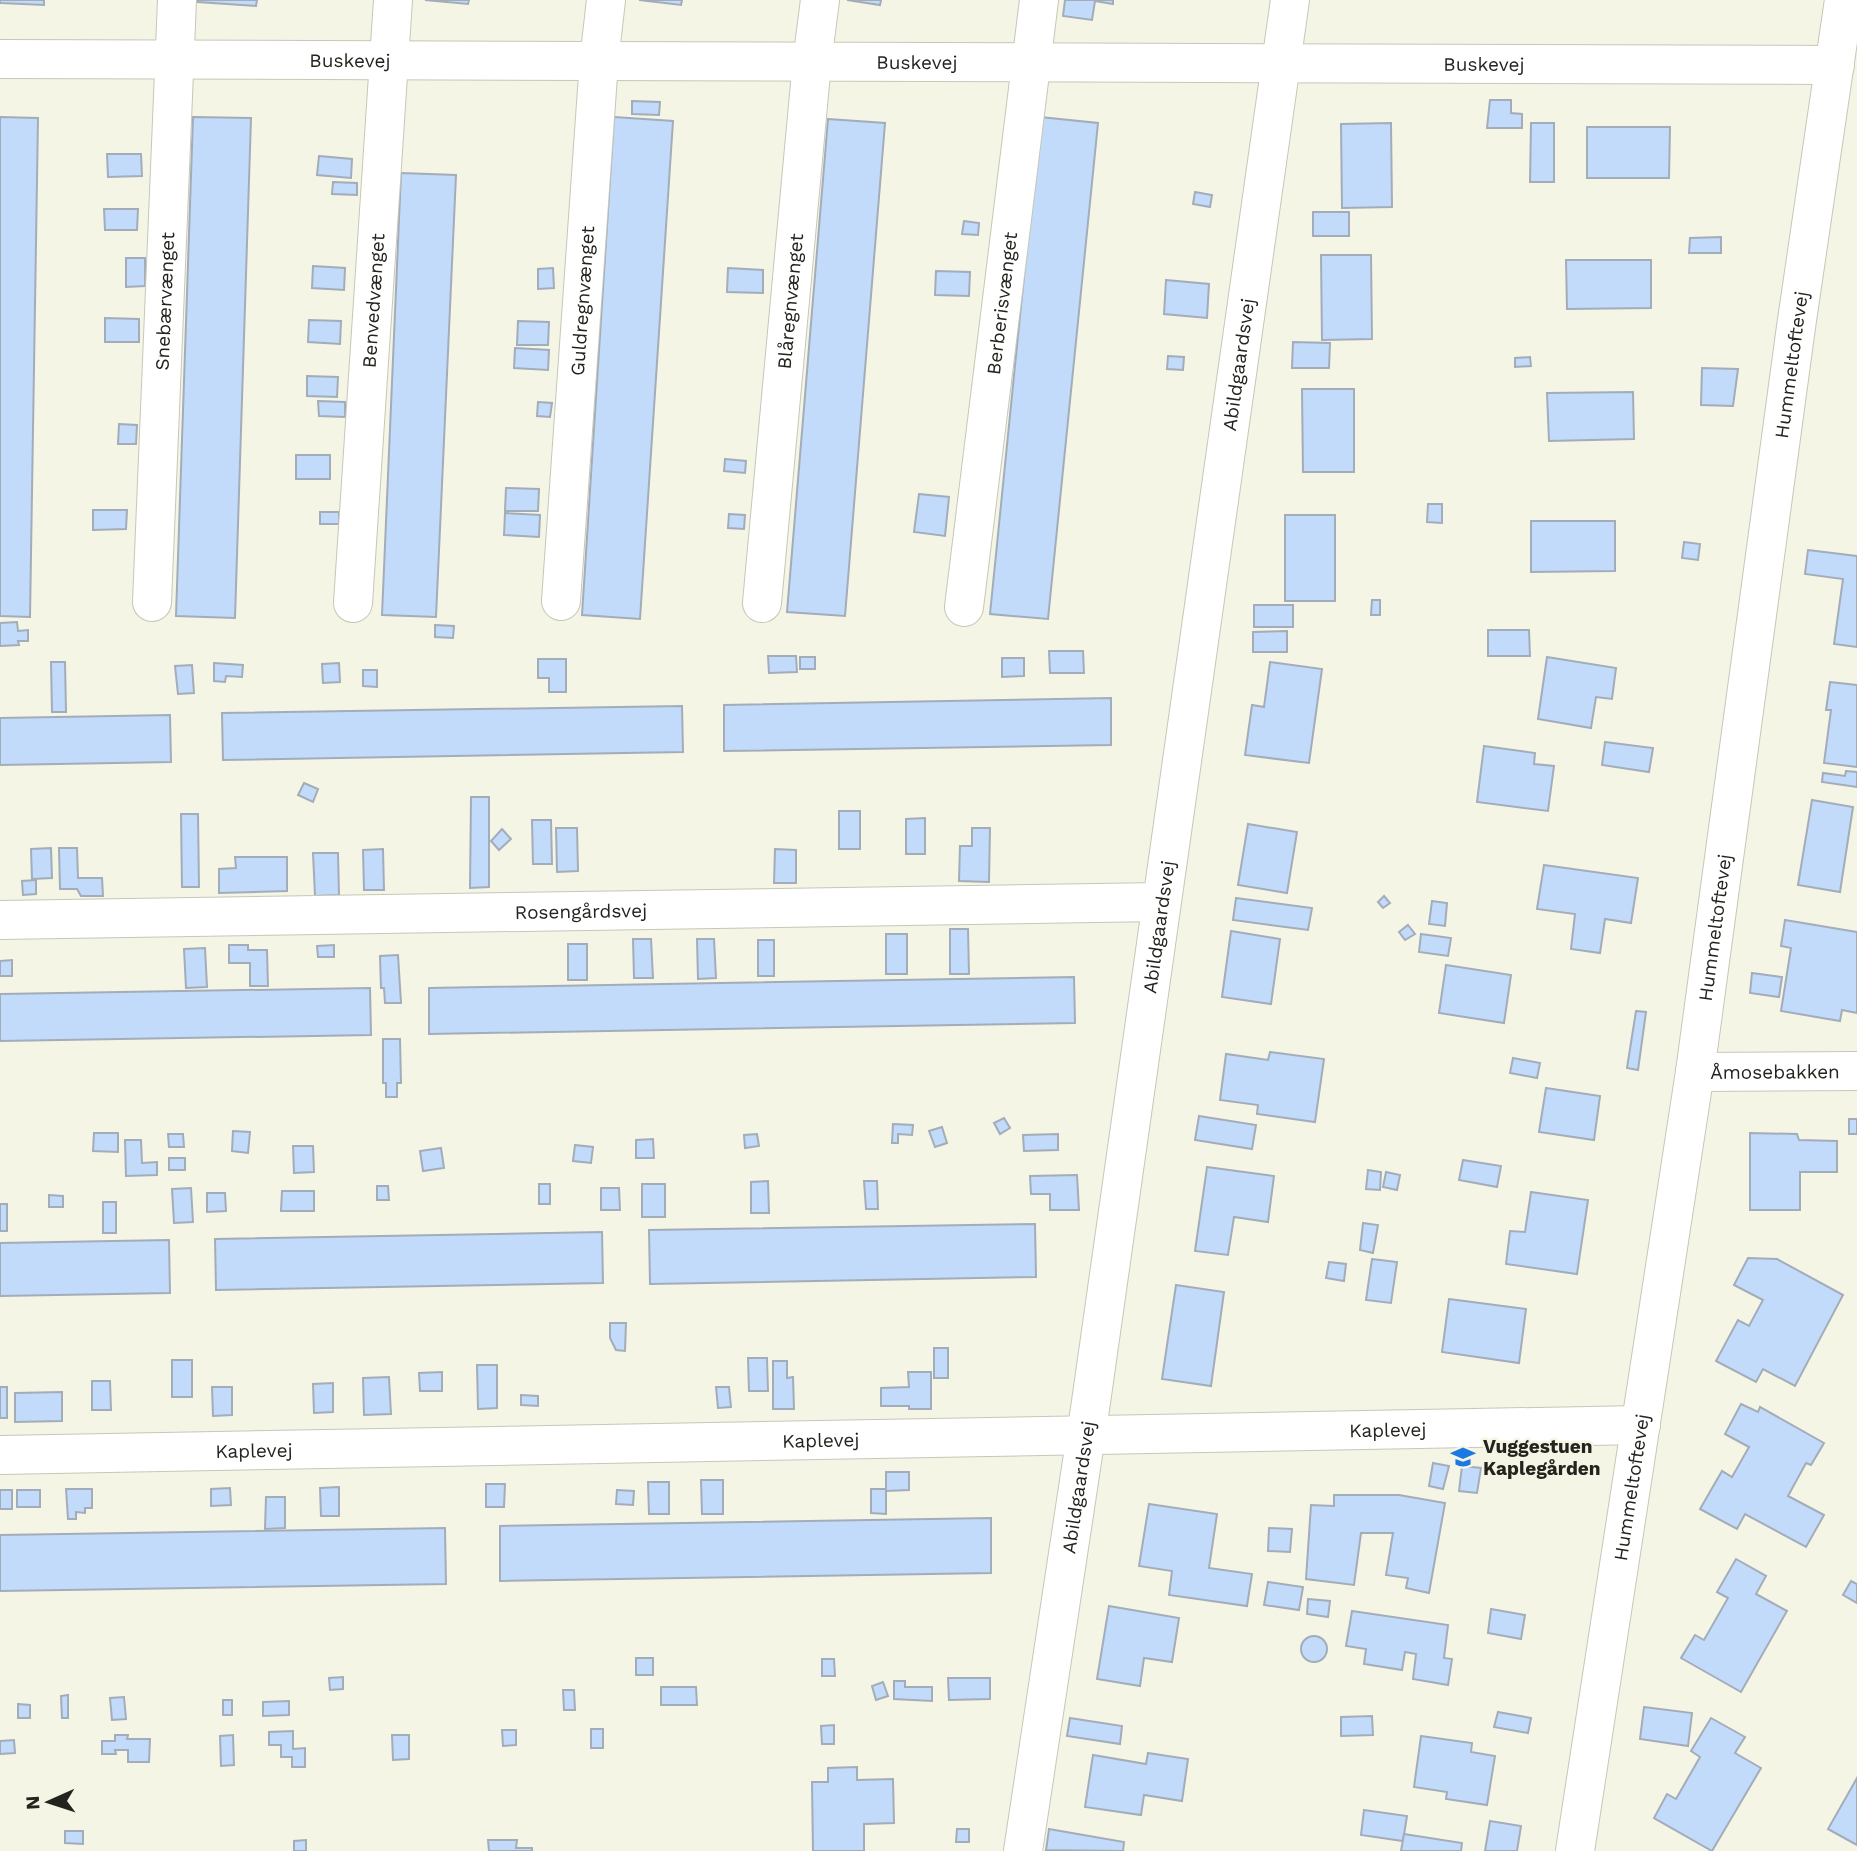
<svg xmlns="http://www.w3.org/2000/svg" width="1857" height="1851" font-family="'Work Sans',sans-serif">
	<style>
		.building { fill: #c2dbfb; stroke: #a3acb9; stroke-width: 2 }
		.lines { fill: none; stroke-linecap: round; stroke-linejoin: round }
		.minor-casing { stroke: #c7c7b8; stroke-width: 40 }
		.minor { stroke: #fff; stroke-width: 38 }
		.labels { text-anchor: middle; stroke-width: 5; stroke-linejoin: round; paint-order: stroke }
		.street-label { font-size: 19px; fill: #24241f; stroke: #f5f5e5 }
		.poi-label { font-size: 19px; font-weight: bold; fill: #24241f; stroke: #f5f5e5; text-anchor: start }
	</style>
	<rect width="100%" height="100%" fill="#f5f5e5"/>
	<g class="building">
		<path d="M0 0H44V5L0 3Z"/>
		<path d="M198 0H257L256 6 198 2Z"/>
		<path d="M425 0H469L468 4Z"/>
		<path d="M639 0H682L681 5Z"/>
		<path d="M847 0H881L880 5Z"/>
		<path d="M1065 0H1113V4L1095 1 1092 20 1063 16Z"/>
		<path d="M1490 100H1511V113L1522 114V128H1487Z"/>
		<path d="M632 101 660 102 659 115 632 114Z"/>
		<path d="M0 117 38 118 30 617 0 616Z"/>
		<path d="M193 117 251 118 235 618 176 616Z"/>
		<path d="M614 117 673 121 640 619 582 615Z"/>
		<path d="M1040 117 1098 123 1048 619 990 614Z"/>
		<path d="M828 119 885 123 845 616 787 612Z"/>
		<path d="M1391 123 1392 207 1342 208 1341 124Z"/>
		<path d="M1531 123H1554V182H1530Z"/>
		<path d="M1587 127H1670L1669 178H1587Z"/>
		<path d="M107 154H141L142 176 108 177Z"/>
		<path d="M319 156 352 159 351 178 317 175Z"/>
		<path d="M401 173 456 175 436 617 382 615Z"/>
		<path d="M333 182 357 183V195L332 194Z"/>
		<path d="M1195 192 1212 195 1210 207 1193 204Z"/>
		<path d="M104 209H138L137 230H105Z"/>
		<rect x="1313" y="212" width="36" height="24"/>
		<path d="M964 221 979 223 978 235 962 234Z"/>
		<path d="M1721 237V253H1689L1690 238Z"/>
		<path d="M1321 255H1371L1372 339 1322 340Z"/>
		<path d="M126 258H145V286L126 287Z"/>
		<path d="M1566 260H1651V308L1567 309Z"/>
		<path d="M313 266 345 268 344 290 312 288Z"/>
		<path d="M553 268 554 288 538 289V269Z"/>
		<path d="M728 268 763 270V293L727 292Z"/>
		<path d="M936 271 970 272 969 296 935 295Z"/>
		<path d="M1166 280 1209 284 1207 318 1164 314Z"/>
		<path d="M105 318 139 319V342H105Z"/>
		<path d="M309 320 341 321 340 344 308 342Z"/>
		<path d="M518 321 549 322 548 345H517Z"/>
		<path d="M1293 342 1330 343 1329 368H1292Z"/>
		<path d="M515 348 549 350 548 370 514 368Z"/>
		<path d="M1168 356 1184 357 1183 370 1167 369Z"/>
		<path d="M1530 357 1531 366 1515 367V358Z"/>
		<path d="M1702 368 1738 369 1733 406 1701 405Z"/>
		<path d="M307 376 338 377 337 397 307 396Z"/>
		<path d="M1302 389H1354V472H1303Z"/>
		<path d="M1633 392 1634 439 1549 441 1547 393Z"/>
		<path d="M318 401 345 402V417L319 416Z"/>
		<path d="M538 402 552 403 550 417 537 416Z"/>
		<path d="M119 424 137 425 136 444H118Z"/>
		<rect x="296" y="455" width="34" height="24"/>
		<path d="M725 459 746 461 745 473 724 471Z"/>
		<path d="M506 488 539 489 538 511H505Z"/>
		<path d="M919 494 949 497 945 536 914 532Z"/>
		<path d="M1428 504H1442V523L1427 522Z"/>
		<path d="M93 510H127L126 529 93 530Z"/>
		<rect x="320" y="512" width="19" height="12"/>
		<path d="M505 513 540 515 539 537 504 535Z"/>
		<path d="M729 514 745 515 744 529 728 528Z"/>
		<rect x="1285" y="515" width="50" height="86"/>
		<path d="M1531 521H1615V571L1531 572Z"/>
		<path d="M1684 542 1700 544 1698 560 1682 558Z"/>
		<path d="M1808 550 1857 556V647L1834 644 1843 579 1805 574Z"/>
		<path d="M1372 600H1380V615H1371Z"/>
		<rect x="1254" y="605" width="39" height="22"/>
		<path d="M17 622 18 631 28 630V641H18L19 645 0 646V623Z"/>
		<path d="M435 625 454 626 453 638 435 637Z"/>
		<path d="M1488 630H1529L1530 656H1488Z"/>
		<path d="M1287 631V652H1253V632Z"/>
		<path d="M1049 651H1083L1084 673H1050Z"/>
		<path d="M768 656H796L797 672 769 673Z"/>
		<rect x="800" y="657" width="15" height="12"/>
		<path d="M1547 657 1616 668 1612 699 1596 697 1591 728 1538 719Z"/>
		<path d="M1002 658H1024V676L1002 677Z"/>
		<path d="M538 659H566V692H549V678H538Z"/>
		<path d="M51 662H65L66 712H52Z"/>
		<path d="M1270 662 1322 669 1309 763 1245 755 1252 705 1264 707Z"/>
		<path d="M214 663 243 665 242 677 226 676 225 682 214 681Z"/>
		<path d="M339 663 340 682 323 683 322 664Z"/>
		<path d="M192 665 194 693 178 694 175 666Z"/>
		<path d="M363 670H377V687L363 686Z"/>
		<path d="M1830 682 1857 685V767L1824 763 1831 710H1826Z"/>
		<path d="M1111 698V745L724 751V705Z"/>
		<path d="M682 706 683 752 223 760 222 713Z"/>
		<path d="M170 715 171 762 0 765V718Z"/>
		<path d="M1605 742 1653 748 1649 772 1602 765Z"/>
		<path d="M1484 746 1535 753 1534 764 1554 766 1548 811 1477 802Z"/>
		<path d="M1846 771 1857 772V787L1822 782 1823 773 1845 776Z"/>
		<path d="M304 783 318 789 313 802 298 795Z"/>
		<path d="M471 797H489V887L470 888Z"/>
		<path d="M1812 800 1853 807 1840 892 1798 885Z"/>
		<rect x="839" y="811" width="21" height="38"/>
		<path d="M181 814H198L199 887H182Z"/>
		<path d="M925 818V854H906V819Z"/>
		<path d="M532 820H551L552 864H533Z"/>
		<path d="M1248 824 1297 832 1287 893 1238 885Z"/>
		<path d="M556 828H577L578 871 557 872Z"/>
		<path d="M972 828H990L989 882 959 881 960 846H972Z"/>
		<path d="M502 829 511 839 499 850 491 841Z"/>
		<path d="M51 848 52 878 32 879 31 849Z"/>
		<path d="M59 848H77L78 878H102L103 896H81L77 889H60Z"/>
		<path d="M383 849 384 890H364L363 850Z"/>
		<path d="M775 849 796 850V883H774Z"/>
		<path d="M313 853H338L339 895 315 896Z"/>
		<path d="M235 857H287V891L219 893V869L236 868Z"/>
		<path d="M1544 865 1638 878 1631 923 1605 919 1600 953 1571 949 1575 914 1537 909Z"/>
		<path d="M36 880V894L23 895 22 881Z"/>
		<path d="M1384 896 1390 903 1383 908 1378 902Z"/>
		<path d="M1236 898 1312 908 1308 930 1233 920Z"/>
		<path d="M1432 901 1447 903 1445 926 1429 924Z"/>
		<path d="M1785 920 1857 932V1013L1842 1010 1840 1021 1781 1011 1791 948 1781 946Z"/>
		<path d="M1408 925 1415 934 1405 940 1399 932Z"/>
		<path d="M950 929H968L969 974H950Z"/>
		<path d="M1231 931 1280 939 1271 1004 1222 997Z"/>
		<rect x="886" y="934" width="21" height="40"/>
		<path d="M1421 934 1451 938 1448 956 1419 952Z"/>
		<path d="M633 939H651L653 978H634Z"/>
		<path d="M697 939H714L716 978 698 979Z"/>
		<rect x="758" y="940" width="16" height="36"/>
		<rect x="568" y="944" width="19" height="36"/>
		<path d="M229 945H248V950H267L268 986H250V963H229Z"/>
		<path d="M334 945V957H318L317 946Z"/>
		<path d="M205 948 207 987 186 988 184 949Z"/>
		<path d="M398 955 401 1003H385L384 988H381L380 956Z"/>
		<path d="M12 960V976H0V961Z"/>
		<path d="M1446 965 1511 975 1504 1023 1439 1013Z"/>
		<path d="M1752 973 1782 977 1779 997 1750 993Z"/>
		<path d="M1074 977 1075 1023 429 1034V988Z"/>
		<path d="M370 988 371 1035 0 1041V994Z"/>
		<path d="M1636 1011 1646 1012 1638 1070 1627 1068Z"/>
		<path d="M383 1039H400L401 1083H397V1097H386V1083H383Z"/>
		<path d="M1270 1052 1324 1059 1315 1122 1257 1114 1258 1105 1220 1100 1226 1054 1268 1060Z"/>
		<path d="M1513 1058 1540 1063 1537 1078 1510 1073Z"/>
		<path d="M1546 1088 1600 1096 1594 1140 1539 1132Z"/>
		<path d="M1199 1116 1256 1125 1252 1149 1195 1140Z"/>
		<path d="M1004 1118 1010 1128 1000 1134 994 1123Z"/>
		<rect x="1849" y="1119" width="8" height="15"/>
		<path d="M893 1124 913 1125 912 1135 898 1134V1143H892Z"/>
		<path d="M942 1127 947 1143 935 1147 929 1131Z"/>
		<path d="M233 1131 250 1132 248 1153 232 1151Z"/>
		<path d="M94 1133H118V1152L93 1151Z"/>
		<path d="M1750 1133 1797 1134 1799 1140 1837 1141V1172H1800V1210H1750Z"/>
		<path d="M168 1134H183L184 1147H169Z"/>
		<path d="M757 1134 759 1146 745 1148 744 1135Z"/>
		<path d="M1058 1134V1150L1024 1151 1023 1135Z"/>
		<path d="M653 1139 654 1158H636V1140Z"/>
		<path d="M125 1140H141L142 1163 157 1162V1175L126 1176Z"/>
		<path d="M575 1145 593 1147 591 1163 573 1161Z"/>
		<path d="M293 1146H313L314 1172 294 1173Z"/>
		<path d="M441 1148 444 1168 423 1171 420 1151Z"/>
		<rect x="169" y="1158" width="16" height="12"/>
		<path d="M1463 1160 1501 1166 1497 1187 1459 1180Z"/>
		<path d="M1207 1167 1274 1176 1268 1222 1234 1217 1228 1255 1195 1251Z"/>
		<path d="M1368 1170 1381 1172 1380 1190 1366 1189Z"/>
		<path d="M1386 1172 1400 1175 1397 1190 1383 1187Z"/>
		<path d="M1077 1175 1079 1210H1050V1194H1031L1030 1176Z"/>
		<path d="M768 1181 769 1213H751V1182Z"/>
		<path d="M864 1181H877L878 1209H866Z"/>
		<rect x="539" y="1184" width="11" height="20"/>
		<rect x="642" y="1184" width="23" height="33"/>
		<path d="M377 1186H388L389 1200H377Z"/>
		<path d="M191 1188 193 1222 174 1223 172 1189Z"/>
		<path d="M601 1188H619L620 1210H601Z"/>
		<path d="M282 1191H314V1211H281Z"/>
		<path d="M1531 1192 1588 1200 1577 1274 1506 1264 1510 1231 1525 1232Z"/>
		<path d="M207 1193H225L226 1211 207 1212Z"/>
		<path d="M49 1195 63 1196V1207H49Z"/>
		<rect x="103" y="1202" width="13" height="31"/>
		<rect x="0" y="1204" width="7" height="27"/>
		<path d="M1363 1223 1378 1225 1373 1253 1360 1250Z"/>
		<path d="M1035 1224 1036 1277 650 1284 649 1230Z"/>
		<path d="M602 1232 603 1283 216 1290 215 1239Z"/>
		<path d="M169 1240 170 1293 0 1296V1243Z"/>
		<path d="M1748 1258 1777 1259 1843 1295 1795 1386 1763 1369 1756 1382 1716 1361 1738 1320 1749 1326 1763 1300 1734 1285Z"/>
		<path d="M1372 1259 1397 1262 1391 1303 1366 1300Z"/>
		<path d="M1329 1262 1346 1264 1344 1281 1326 1278Z"/>
		<path d="M1176 1285 1224 1292 1211 1386 1162 1379Z"/>
		<path d="M1449 1299 1526 1309 1519 1363 1442 1352Z"/>
		<path d="M610 1323H626L625 1351 616 1350 610 1338Z"/>
		<rect x="934" y="1348" width="14" height="30"/>
		<path d="M748 1358H767L768 1391H749Z"/>
		<rect x="172" y="1360" width="20" height="37"/>
		<path d="M773 1361H787V1378L793 1377 794 1409H773Z"/>
		<path d="M477 1365H497V1408L478 1409Z"/>
		<path d="M442 1372V1391H420L419 1373Z"/>
		<path d="M908 1372H931V1409H909V1406H881V1388L909 1387Z"/>
		<path d="M389 1377 391 1414 364 1415 363 1378Z"/>
		<path d="M92 1381H110L111 1410H92Z"/>
		<path d="M333 1383V1412L314 1413 313 1384Z"/>
		<rect x="0" y="1387" width="7" height="31"/>
		<path d="M212 1387H232V1415L213 1416Z"/>
		<path d="M716 1387H729L731 1407 718 1408Z"/>
		<path d="M62 1392V1421L15 1422V1393Z"/>
		<path d="M521 1395 538 1396V1406L521 1405Z"/>
		<path d="M1741 1404 1758 1412 1760 1407 1824 1443 1811 1465 1806 1463 1788 1496 1824 1515 1806 1547 1745 1514 1737 1529 1700 1509 1722 1471 1732 1477 1749 1447 1725 1434Z"/>
		<path d="M1433 1463 1449 1466 1443 1489 1429 1486Z"/>
		<path d="M1462 1466 1481 1468 1477 1493 1459 1491Z"/>
		<path d="M886 1472H909V1490L886 1491Z"/>
		<path d="M701 1480H723V1514H702Z"/>
		<path d="M648 1482H669V1514H649Z"/>
		<path d="M486 1484H505L504 1507H486Z"/>
		<path d="M339 1487V1516H321L320 1488Z"/>
		<path d="M230 1488 231 1505 211 1506V1489Z"/>
		<path d="M66 1489H92V1508H85V1513L76 1512V1519H68Z"/>
		<path d="M871 1489H886V1514L871 1513Z"/>
		<rect x="0" y="1490" width="12" height="19"/>
		<rect x="17" y="1490" width="23" height="17"/>
		<path d="M617 1490 634 1491 633 1505 616 1504Z"/>
		<path d="M1334 1495H1399L1445 1503 1429 1593 1406 1588 1408 1578 1386 1575 1393 1533H1361L1354 1585 1306 1579 1311 1505 1334 1506Z"/>
		<path d="M266 1497H285V1528L265 1529Z"/>
		<path d="M1149 1504 1217 1514 1209 1568 1252 1574 1247 1606 1169 1595 1172 1571 1139 1566Z"/>
		<path d="M991 1518V1573L500 1581V1526Z"/>
		<path d="M445 1528 446 1584 0 1591V1535Z"/>
		<path d="M1269 1528 1292 1529 1290 1552 1268 1551Z"/>
		<path d="M1736 1559 1766 1576 1756 1594 1787 1611 1741 1692 1681 1658 1695 1635 1704 1640 1728 1598 1717 1592Z"/>
		<path d="M1851 1581 1857 1584V1603L1843 1595Z"/>
		<path d="M1268 1582 1303 1587 1299 1610 1264 1605Z"/>
		<path d="M1308 1599 1330 1601 1328 1617 1307 1614Z"/>
		<path d="M1109 1606 1179 1618 1172 1662 1144 1658 1140 1686 1097 1679Z"/>
		<path d="M1491 1609 1525 1615 1521 1639 1488 1633Z"/>
		<path d="M1352 1611 1448 1625 1444 1658 1452 1659 1448 1685 1413 1679 1416 1654 1405 1652 1402 1670 1364 1664 1366 1649 1346 1646Z"/>
		<circle cx="1314" cy="1649" r="13"/>
		<rect x="636" y="1658" width="17" height="17"/>
		<path d="M822 1659H834L835 1676H822Z"/>
		<path d="M343 1677V1689L330 1690 329 1678Z"/>
		<path d="M948 1678H990V1699L949 1700Z"/>
		<path d="M894 1681H905V1687H932V1701L894 1699Z"/>
		<path d="M883 1682 888 1696 876 1700 872 1686Z"/>
		<path d="M661 1687H696L697 1705H661Z"/>
		<path d="M563 1690H574L575 1710H564Z"/>
		<path d="M68 1695V1718H62L61 1696Z"/>
		<path d="M124 1697 126 1719 112 1720 110 1698Z"/>
		<rect x="223" y="1700" width="9" height="15"/>
		<path d="M289 1701V1715L263 1716V1702Z"/>
		<path d="M18 1704 30 1705V1718H18Z"/>
		<path d="M1644 1707 1692 1713 1688 1746 1640 1739Z"/>
		<path d="M1498 1712 1531 1718 1528 1733 1494 1727Z"/>
		<path d="M1372 1716 1373 1735 1341 1736V1717Z"/>
		<path d="M1070 1718 1122 1726 1120 1744 1067 1736Z"/>
		<path d="M1711 1718 1745 1737 1735 1753 1761 1768 1712 1851 1654 1818 1667 1794 1676 1799 1700 1757 1691 1751Z"/>
		<path d="M834 1725V1744H822L821 1726Z"/>
		<rect x="591" y="1729" width="12" height="19"/>
		<path d="M502 1730H516V1745L503 1746Z"/>
		<path d="M293 1731V1749L305 1748V1767H292V1757H281V1745H269V1732Z"/>
		<path d="M115 1735H128L127 1739H150L149 1762H128V1750H115L116 1754H102V1741H115Z"/>
		<path d="M233 1735 234 1765 221 1766 220 1736Z"/>
		<path d="M392 1735H409V1759L393 1760Z"/>
		<path d="M1421 1736 1472 1743 1471 1752 1495 1756 1487 1805 1446 1799 1447 1792 1414 1787Z"/>
		<path d="M14 1740 15 1753 0 1754V1741Z"/>
		<path d="M1148 1753 1188 1759 1182 1801 1144 1795 1141 1815 1085 1807 1093 1755 1146 1764Z"/>
		<path d="M857 1767V1780L893 1779 894 1823 864 1824V1851H813L812 1782H828V1768Z"/>
		<path d="M1857 1778V1845L1828 1829Z"/>
		<path d="M1364 1810 1407 1816 1403 1841 1361 1835Z"/>
		<path d="M1490 1821 1521 1826 1517 1851H1485Z"/>
		<path d="M957 1829H969V1842H956Z"/>
		<path d="M1049 1829 1124 1842 1123 1851 1046 1850Z"/>
		<path d="M65 1831H83V1844L65 1843Z"/>
		<path d="M1404 1834 1462 1843 1461 1851H1401Z"/>
		<path d="M306 1840V1851H294V1841Z"/>
		<path d="M488 1840H517L516 1848H532V1851H489Z"/>
	</g>
	<g class="lines">
		<g class="minor-casing">
			<g id="minor">
				<path id="s1" d="M0 59 1835 65"/>
				<path id="s2" d="M561 601 599 61 606 0"/>
				<path id="s3" d="M152 602 177 0"/>
				<path id="s4" d="M353 603 393 0"/>
				<path id="s5" d="M762 603 812 62 820 0"/>
				<path id="s6" d="M964 607 1039 0"/>
				<path id="s7" d="M0 920 1161 902"/>
				<path id="s8" d="M1695 1072 1857 1071"/>
				<path id="s9" d="M0 1455 1641 1425"/>
				<path id="s10" d="M1023 1851 1091 1402 1290 0"/>
				<path id="s11" d="M1575 1851 1695 1072 1796 327 1844 0"/>
			</g>
		</g>
		<use href="#minor" class="minor"/>
	</g>
	<defs>
		<g id="school-bare" transform="scale(1.89)"><path d="M0-5L7-2L0 1L-7-2ZM-4 1L0 2.5L4 1V4Q0 6-4 4Z" fill="#1a79e2" stroke="#f5f5e5" stroke-width="2.5" paint-order="stroke"/></g>
	</defs>
	<g fill-rule="evenodd">
		<use href="#school-bare" x="1463" y="1457"/>
	</g>
	<g class="labels">
		<g class="street-label">
			<text dy="7" stroke="none"><textPath href="#s1" startOffset="350">Buskevej</textPath></text>
			<text dy="7" stroke="none"><textPath href="#s1" startOffset="917">Buskevej</textPath></text>
			<text dy="7" stroke="none"><textPath href="#s1" startOffset="1484">Buskevej</textPath></text>
			<text dy="7" stroke="none"><textPath href="#s2" startOffset="301">Guldregnvænget</textPath></text>
			<text dy="7" stroke="none"><textPath href="#s3" startOffset="301">Snebærvænget</textPath></text>
			<text dy="7" stroke="none"><textPath href="#s4" startOffset="303">Benvedvænget</textPath></text>
			<text dy="7" stroke="none"><textPath href="#s5" startOffset="303">Blåregnvænget</textPath></text>
			<text dy="7" stroke="none"><textPath href="#s6" startOffset="306">Berberisvænget</textPath></text>
			<text dy="7" stroke="none"><textPath href="#s10" startOffset="1502">Abildgaardsvej</textPath></text>
			<text dy="7" stroke="none"><textPath href="#s11" startOffset="1502">Hummeltoftevej</textPath></text>
			<text dy="7" stroke="none"><textPath href="#s7" startOffset="581">Rosengårdsvej</textPath></text>
			<text dy="7" stroke="none"><textPath href="#s10" startOffset="934">Abildgaardsvej</textPath></text>
			<text dy="7" stroke="none"><textPath href="#s11" startOffset="934">Hummeltoftevej</textPath></text>
			<text dy="7" stroke="none"><textPath href="#s8" startOffset="80">Åmosebakken</textPath></text>
			<text dy="7" stroke="none"><textPath href="#s9" startOffset="1388">Kaplevej</textPath></text>
			<text dy="7" stroke="none"><textPath href="#s9" startOffset="821">Kaplevej</textPath></text>
			<text dy="7" stroke="none"><textPath href="#s9" startOffset="254">Kaplevej</textPath></text>
			<text dy="7" stroke="none"><textPath href="#s10" startOffset="368">Abildgaardsvej</textPath></text>
			<text dy="7" stroke="none"><textPath href="#s11" startOffset="368">Hummeltoftevej</textPath></text>
		</g>
		<g class="poi-label">
			<text x="1483" y="1453">Vuggestuen<tspan x="1483" dy="22">Kaplegården</tspan></text>
		</g>
	</g>
	<g transform="translate(49 1802) rotate(267)" stroke="#f5f5e5" stroke-width="5" paint-order="stroke">
	<path d="M0-5L12 26L0 18L-12 26Z" fill="#24241f"/>
	<text y="-10" font-size="19" font-weight="bold" text-anchor="middle" fill="#24241f">N</text>
	</g>
</svg>
